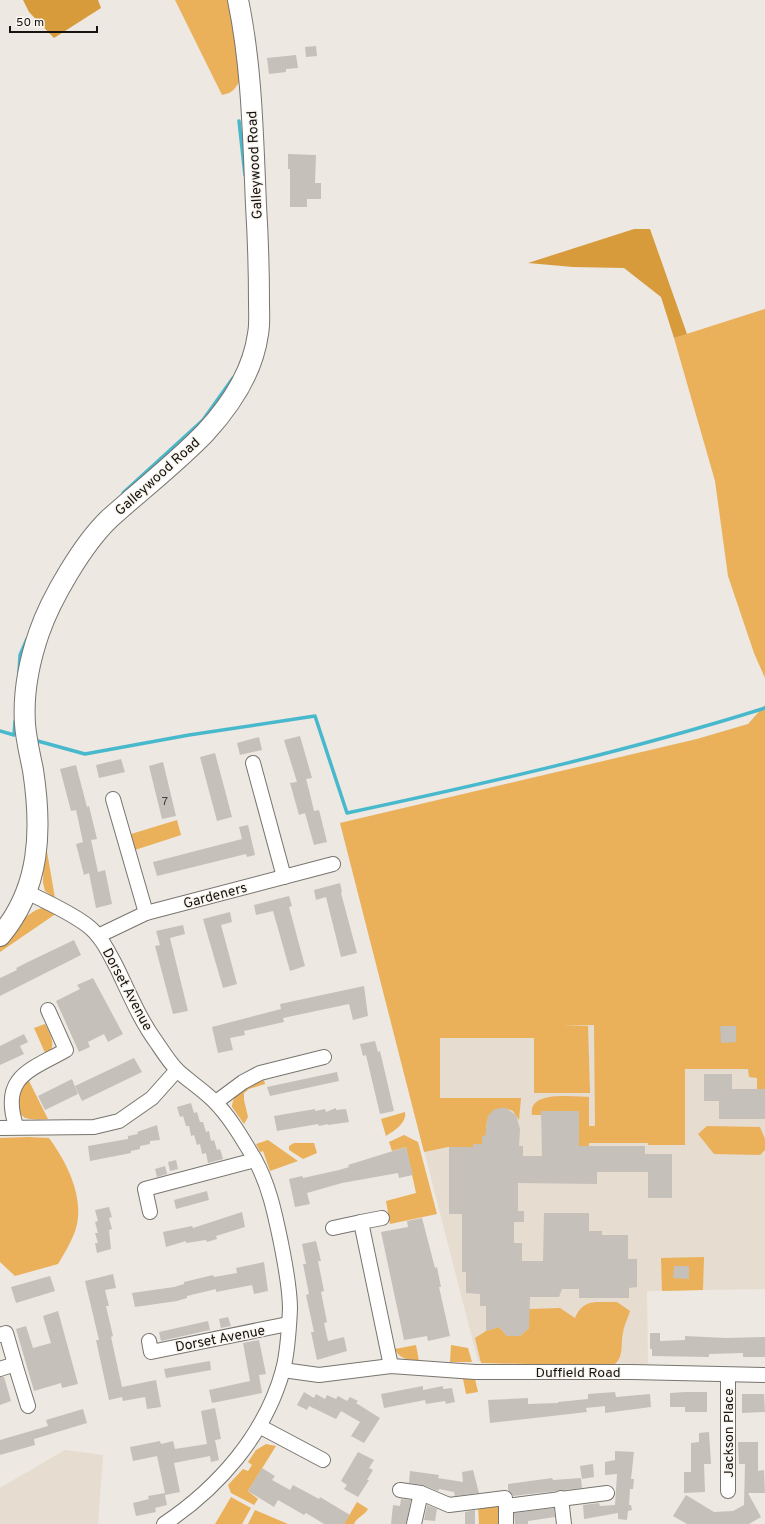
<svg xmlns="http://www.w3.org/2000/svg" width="765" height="1524" font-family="Overpass,sans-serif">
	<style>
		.built { fill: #e6dccf }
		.green { fill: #eab05a }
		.forest { fill: #d79b3c }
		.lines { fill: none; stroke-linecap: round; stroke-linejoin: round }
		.stream { stroke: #48b9cd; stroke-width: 3.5 }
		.building { fill: #c5c0ba }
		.street-casing { stroke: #78746e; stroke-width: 16 }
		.secondary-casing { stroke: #78746e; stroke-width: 22 }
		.street { stroke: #fff; stroke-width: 14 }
		.secondary { stroke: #fff; stroke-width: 20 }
		.labels { text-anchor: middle; stroke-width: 3; stroke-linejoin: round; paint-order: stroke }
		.number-label { font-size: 12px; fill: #413f3b }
		.street-label { font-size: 14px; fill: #151411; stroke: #faf5ef }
	</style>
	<rect width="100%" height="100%" fill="#ede8e1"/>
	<g class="built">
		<path d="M765 723V1289L647 1291 648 1364 478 1361 340 823 697 739 748 724Z"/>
		<path d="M65 1450 103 1455 98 1524H0V1488Z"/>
	</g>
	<g class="green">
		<path d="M175 0H233L241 78C236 88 233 93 222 95Z"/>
		<path d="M765 309V678L754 653 728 576 715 481 674 338Z"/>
		<path d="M765 705V1089H757V1078L749 1077 748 1069H685V1145H648V1143H589L588 1156 579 1157V1111L541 1115H532C528 1090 573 1097 589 1097V1126H595L594 1025 561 1026H588L590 1093H534V1038H440V1098H521L519 1120 513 1111C494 1102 482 1118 488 1136H482V1144H474L473 1147H448L424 1152 340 823 697 739 748 724Z"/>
		<path d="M177 820 181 835 135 850 131 834Z"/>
		<path d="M44 840H45L55 898 45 891 43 883Z"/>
		<path d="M42 908 57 913 0 952V947C12 934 25 912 42 908Z"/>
		<path d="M45 1024C50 1033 58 1048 46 1055L34 1028Z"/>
		<path d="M28 1079 48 1119C18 1121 17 1117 19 1088Z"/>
		<path d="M264 1080 265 1084 249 1089 244 1093V1100L248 1117 244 1124 232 1107C233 1090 251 1085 264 1080Z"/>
		<path d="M405 1112C407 1123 394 1131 386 1136L381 1119Z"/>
		<path d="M707 1126 760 1127 765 1139V1150L760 1155 714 1154 698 1134Z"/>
		<path d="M404 1135 418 1142 437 1214 390 1224 386 1201 416 1193 406 1147 392 1151 389 1142Z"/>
		<path d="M28 1137 49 1138C68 1164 87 1202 74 1234 70 1244 64 1254 58 1264L15 1276 0 1262V1138Z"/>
		<path d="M268 1140 298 1161 270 1171 263 1151 260 1152 256 1144Z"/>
		<path d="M294 1143H314L317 1153 303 1159 289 1150V1146Z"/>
		<path d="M704 1257 703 1290 662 1291 661 1258Z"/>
		<path d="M617 1302 630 1311C628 1318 624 1325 623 1333 620 1346 625 1356 613 1366L481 1363 475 1338 486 1331 499 1327 507 1336H520L529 1328V1309L560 1308 575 1318C584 1297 598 1303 617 1302Z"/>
		<path d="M416 1345 419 1361C408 1359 400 1360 395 1349Z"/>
		<path d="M451 1345 468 1348 472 1362H450Z"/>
		<path d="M463 1379H475L478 1392 466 1394Z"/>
		<path d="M266 1444 276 1446 248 1491 258 1499 254 1505 231 1493 228 1485 243 1469 248 1471 252 1465 248 1462 256 1450Z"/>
		<path d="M231 1497 251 1508 242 1524H215Z"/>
		<path d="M357 1502 368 1509C365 1515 357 1517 354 1524H344Z"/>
		<path d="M478 1505H501L503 1524H479Z"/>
		<path d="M255 1510 288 1524H248Z"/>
	</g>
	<g class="forest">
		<path d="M23 0H98L101 8 54 38 29 12Z"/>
		<path d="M634 229H650L687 334 674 338 661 297 624 268 573 267 528 263Z"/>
	</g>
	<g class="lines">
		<g class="stream">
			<path d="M239 121 245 175"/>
			<path d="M123 493 203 420 233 378"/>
			<path d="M19 673 20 655 27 639"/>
			<path d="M0 731 14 735 15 721"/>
			<path d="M34 740 85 754 189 735 315 716 347 813C488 783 628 751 765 708"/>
		</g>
	</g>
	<g class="building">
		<path d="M316 46 317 56 306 57 305 47Z"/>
		<path d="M296 55 298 68 286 69V72L269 74 267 58Z"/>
		<path d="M288 154 316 155 315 183H321V199H307V207H290V169H288Z"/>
		<path d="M300 736 312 778 306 779 309 790 314 811 319 810 327 842 314 845 305 813 299 815 290 783 297 782 284 740Z"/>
		<path d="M259 737 262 750 240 755 237 743Z"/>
		<path d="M215 753 232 817 217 821 200 757Z"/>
		<path d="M121 759 125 772 99 778 96 765Z"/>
		<path d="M163 762 176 816 162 819 149 766Z"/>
		<path d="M76 765 87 807 89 806 97 839 91 840 98 872 105 870 112 904 96 908 89 873 84 875 76 844 90 840 83 842 76 810 71 811 60 769Z"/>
		<path d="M248 825 255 855 247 857 246 854 157 876 153 862 242 839 239 827Z"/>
		<path d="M340 883 342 892 341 893 357 953 341 957 326 897 316 900 314 890Z"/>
		<path d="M289 896 292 906 289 907 305 966 290 971 273 911 256 915 254 905Z"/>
		<path d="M230 912 232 922 221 925 237 984 223 988 203 919Z"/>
		<path d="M183 925 185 934 170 938 188 1011 173 1014 155 946 160 945 156 931Z"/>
		<path d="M74 940 81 955 0 996V978L17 970 16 968 30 961Z"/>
		<path d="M93 978 123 1034 108 1042 104 1034 88 1042 90 1047 79 1052 56 1001 80 989 77 985Z"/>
		<path d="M364 986 368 1016 353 1020 349 1004 283 1018 284 1022 244 1031 245 1035 230 1038 233 1050 218 1053 212 1027 281 1009 280 1004Z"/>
		<path d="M720 1026H736V1042L721 1043Z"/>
		<path d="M24 1034 28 1042 20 1046 24 1054 0 1065V1046Z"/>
		<path d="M375 1041 378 1052 380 1051 394 1111 380 1114 366 1055 363 1056 360 1044Z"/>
		<path d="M134 1058 142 1072 82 1101 75 1086Z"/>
		<path d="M337 1072 339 1081 270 1096 267 1087Z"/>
		<path d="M704 1074H732V1089H765V1119H719V1101H704Z"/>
		<path d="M72 1079 78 1094 45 1110 38 1096Z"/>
		<path d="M191 1103 194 1113 197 1112 200 1122H203L206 1132 209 1131 211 1141 214 1140 217 1150 220 1149 223 1159 208 1163 206 1153 202 1154 200 1144 197 1145 194 1135 191 1136 189 1126H186L183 1116 180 1117 177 1107Z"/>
		<path d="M336 1108V1110L346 1109 349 1122 328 1125V1124L319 1126 318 1124 277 1131 274 1116 315 1109V1111L325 1109 326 1112Z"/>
		<path d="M500 1108H506L516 1115 520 1129 519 1146H523V1156H542L541 1111H579V1146H645V1154H672V1198H648V1172H597V1184L518 1183V1211H524V1222H514V1243H522V1261H543L544 1213H589V1231H602V1235H628V1259H637V1287L629 1288V1298H579V1289H562L559 1297H530L529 1328 520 1336H507L499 1327 486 1331V1306H480V1294L466 1293V1272H462V1214H449V1147H473L474 1144H482V1136H485L488 1116 493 1110Z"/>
		<path d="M157 1125 160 1140 150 1141V1144L140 1146V1149L131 1151V1153L90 1161 88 1146 128 1139V1136L138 1134 137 1132Z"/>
		<path d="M406 1147 413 1175 399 1178 398 1173 342 1183 307 1193 310 1204 295 1207 289 1179 302 1176 303 1178 339 1170 349 1167 348 1165Z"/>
		<path d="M176 1160 178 1169 170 1171 168 1162Z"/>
		<path d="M165 1166 167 1174 157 1177 155 1169Z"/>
		<path d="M207 1191 209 1200 176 1209 174 1200Z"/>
		<path d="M109 1207 112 1217 109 1218 112 1229 109 1230 111 1249 97 1253 95 1243H98L95 1233H98L95 1222 98 1221 95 1210Z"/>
		<path d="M242 1212 245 1227 216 1236 217 1239 207 1242 206 1240 186 1243V1241L166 1247 163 1232 192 1226 193 1228Z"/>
		<path d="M422 1218 435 1268 437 1267 441 1287H439L450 1336 428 1341 427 1336 404 1340 381 1232 408 1227 407 1221Z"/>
		<path d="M316 1241 321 1261H318L324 1291 321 1292 327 1322 324 1323 328 1341 344 1337 347 1351 317 1360 311 1332H314L306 1295 309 1294 303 1264H306L302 1244Z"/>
		<path d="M264 1262 268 1291 254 1294 252 1285 216 1292V1289L187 1296V1298L177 1301 135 1307 132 1293 174 1287 184 1284V1282L213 1275 214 1277 237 1273 236 1268Z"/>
		<path d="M674 1266H689V1279L673 1278Z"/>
		<path d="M113 1274 116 1288 105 1290 109 1306H106L113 1336 111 1337 122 1387 156 1380 161 1407 147 1409 145 1397 123 1401 122 1397 109 1400 96 1340H99L85 1281Z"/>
		<path d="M50 1276 55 1291 16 1303 11 1287Z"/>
		<path d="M58 1311 78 1384 62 1388 61 1383 34 1391 16 1329 26 1326 33 1348 51 1343 43 1316Z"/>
		<path d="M228 1317 231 1326 221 1328 219 1319Z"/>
		<path d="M208 1321 210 1330 161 1341 159 1332Z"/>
		<path d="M650 1333H660V1341L685 1340V1336L726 1338 765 1337V1357H743V1353L709 1354V1357L652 1356V1349H650Z"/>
		<path d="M259 1340 266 1374 259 1375 262 1393 212 1403 209 1390 250 1381 243 1343Z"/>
		<path d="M210 1361 211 1370 166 1378 164 1369Z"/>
		<path d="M0 1377H4L11 1401 0 1405Z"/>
		<path d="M423 1386V1390L443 1386V1389L452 1388 455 1402 446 1404 445 1401 426 1404 425 1400 384 1408 381 1394Z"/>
		<path d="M304 1392 314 1398 316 1394 325 1399 327 1395 336 1399 338 1396 347 1401 350 1397 358 1401 356 1403 380 1418 364 1443 351 1436 360 1422 341 1411 336 1419 309 1406 307 1410 297 1405Z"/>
		<path d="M615 1392 616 1397 650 1394 651 1407 605 1413V1406L586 1408 587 1412 490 1423 488 1400 528 1398V1404L558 1403V1402L588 1399V1394Z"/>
		<path d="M685 1392H707V1412H685V1407H670V1393Z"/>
		<path d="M742 1394H764L765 1412 742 1413Z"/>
		<path d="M215 1408 221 1439 215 1440 219 1460 211 1462 210 1456 174 1463 180 1492 165 1495 167 1505 155 1508 156 1512 136 1516 133 1503 149 1499 148 1496 165 1493 157 1456 133 1461 130 1447 160 1441 161 1444 173 1441 175 1449 207 1444 201 1411Z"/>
		<path d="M83 1409 87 1423 34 1439 35 1445 0 1455V1440L48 1426 46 1420Z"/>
		<path d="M709 1432 711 1464H704L705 1492 684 1493V1472H691V1443L699 1442V1433Z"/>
		<path d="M738 1442H758V1471L764 1470 765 1493H748L761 1517 749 1524H687L673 1516 686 1495 714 1512 733 1511 744 1505 745 1464H739Z"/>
		<path d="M615 1451 634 1452 631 1479H634L633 1489H630L629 1505H631L632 1510 628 1511 627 1520 618 1519V1513L584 1519 583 1505 599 1503 600 1506 615 1505 617 1474 605 1475V1462L615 1460Z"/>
		<path d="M358 1452 374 1460 369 1468 373 1470 367 1480H369L358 1497 344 1489 347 1485 341 1481Z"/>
		<path d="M593 1464 594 1477 582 1479 580 1466Z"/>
		<path d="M262 1468 275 1476 272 1480 290 1490 293 1485 319 1499 320 1497 350 1515 344 1524H324L306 1513 304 1515 278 1500 274 1507 248 1491Z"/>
		<path d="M473 1470 479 1493 455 1496 454 1492 439 1489 438 1491 423 1485 409 1483 410 1471 439 1475 438 1478 463 1482 462 1472Z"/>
		<path d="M552 1478 553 1480 581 1478 582 1488 513 1496 508 1490V1484Z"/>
		<path d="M401 1499 411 1500 406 1524H391L393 1505 400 1506Z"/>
		<path d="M427 1505 437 1509 435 1521 424 1520Z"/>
		<path d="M554 1508 555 1517 528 1521V1524H515L514 1513Z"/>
		<path d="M475 1510V1524H465V1512Z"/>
	</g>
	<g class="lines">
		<g class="street-casing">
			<g id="street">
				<path d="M253 763 284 877"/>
				<path d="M113 799 146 913"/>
				<path d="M27 892C48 903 70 912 88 926 102 937 109 953 117 968 129 993 140 1020 157 1043 163 1052 170 1063 178 1071 189 1081 203 1090 214 1101 230 1117 242 1138 254 1158 269 1184 275 1214 281 1243 285 1264 290 1287 290 1309 289 1329 288 1351 283 1370 265 1435 218 1488 164 1524"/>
				<path d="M98 936 146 913 333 864"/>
				<path d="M216 1102 243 1082 260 1073 324 1057"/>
				<path d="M16 1126C0 1077 30 1070 66 1050L48 1010"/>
				<path d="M0 1128 94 1127 119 1121 152 1098 177 1070"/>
				<path d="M150 1212 145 1189 255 1160"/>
				<path d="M361 1222 382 1218"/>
				<path d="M333 1228 361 1222 391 1366"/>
				<path d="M0 1335 6 1333 15 1364"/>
				<path d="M149 1341 151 1352 288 1324"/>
				<path d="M0 1369 15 1364 28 1406"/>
				<path d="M283 1370 319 1375 391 1366 475 1372H632L765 1375"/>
				<path d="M259 1426 323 1460"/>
				<path d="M400 1490 421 1493 449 1505 505 1498 506 1506"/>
				<path d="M728 1491V1375"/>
				<path d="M561 1498 564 1524"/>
				<path d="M414 1524 421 1493"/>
				<path d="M506 1524V1506L607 1493"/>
			</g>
		</g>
		<g class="secondary-casing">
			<path id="secondary" d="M0 936C41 888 42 829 33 770 30 755 26 739 25 724 23 694 29 662 39 633 51 598 83 544 109 519 141 490 175 464 205 433 230 406 253 371 258 334 260 324 259 313 259 303 259 271 258 238 256 205 253 137 252 67 238 0"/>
		</g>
		<use href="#street" class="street"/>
		<use href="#secondary" class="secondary"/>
	</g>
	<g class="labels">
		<g class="number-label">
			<text x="165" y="805">7</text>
		</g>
		<g class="street-label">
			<text transform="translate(254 165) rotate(-93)" y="5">Galleywood Road</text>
			<text transform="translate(157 476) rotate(-42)" y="5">Galleywood Road</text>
			<text transform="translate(215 895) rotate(-15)" y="5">Gardeners</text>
			<text transform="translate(128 989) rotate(62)" y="5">Dorset Avenue</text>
			<text transform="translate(220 1338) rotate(-11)" y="5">Dorset Avenue</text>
			<text x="578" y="1377">Duffield Road</text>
			<text transform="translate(728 1433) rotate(-90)" y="5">Jackson Place</text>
		</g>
	</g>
	<path d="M10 26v6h87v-6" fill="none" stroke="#151411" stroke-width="2"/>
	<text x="16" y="26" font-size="12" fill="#151411" stroke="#faf5ef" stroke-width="3" paint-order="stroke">50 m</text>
</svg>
